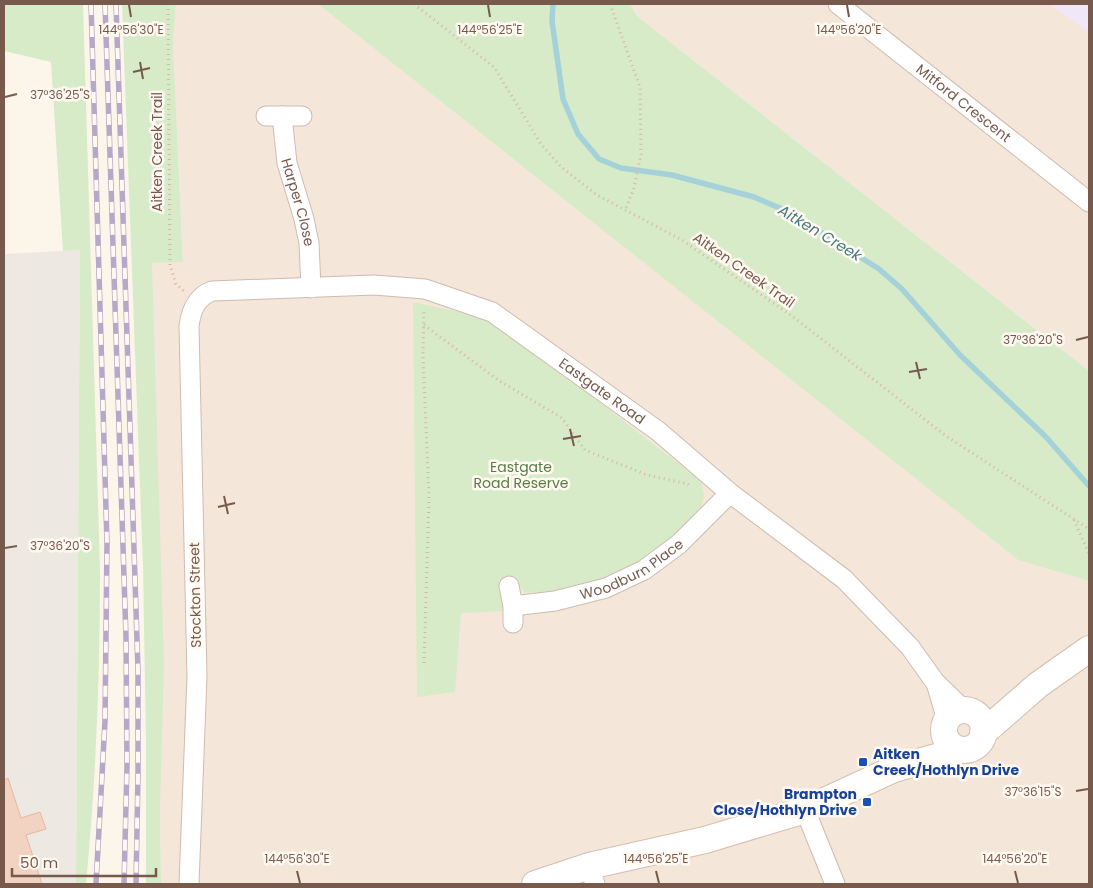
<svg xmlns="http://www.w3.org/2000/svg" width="1093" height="888" font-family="Poppins,sans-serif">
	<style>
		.residential { fill: #f4e6d8 }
		.industrial { fill: #eee8e3 }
		.education { fill: #f2e6f9 }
		.green { fill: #d7ebc8 }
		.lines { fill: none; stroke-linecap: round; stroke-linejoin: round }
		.stream { stroke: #a4d2d8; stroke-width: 5.5 }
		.building { fill: #f2d3c2; stroke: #e4b9a2 }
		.street-casing { stroke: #cfbcaf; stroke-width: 21 }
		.secondary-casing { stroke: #d5beaf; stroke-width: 28 }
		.path { stroke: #d7b6a4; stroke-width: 3; stroke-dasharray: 1 4; stroke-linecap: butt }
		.street { stroke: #fff; stroke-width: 19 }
		.secondary { stroke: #fff; stroke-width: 26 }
		.rail-casing { stroke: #b7a7c8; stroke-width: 5.5 }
		.rail { stroke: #fff9f1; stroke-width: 4; stroke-dasharray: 11; stroke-linecap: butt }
		.ticks { fill: none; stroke: #785a4d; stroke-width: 2 }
		.transit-dot { fill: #1a4fb4; stroke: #fff9f1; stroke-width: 2 }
		.labels { text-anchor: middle; stroke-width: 5; stroke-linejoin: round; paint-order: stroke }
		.street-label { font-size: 14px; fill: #785a4d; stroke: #fff9f1 }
		.park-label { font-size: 14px; fill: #577d44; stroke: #fff9f1 }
		.transit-label { font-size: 14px; font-weight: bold; fill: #164399; stroke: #fff9f1; text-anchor: start }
		.water-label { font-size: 15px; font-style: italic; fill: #437b83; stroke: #fff9f1 }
		.ticks-label { font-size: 12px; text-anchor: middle; fill: #785a4d; stroke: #fff9f1; stroke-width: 5; stroke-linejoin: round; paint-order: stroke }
	</style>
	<rect width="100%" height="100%" fill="#fcf5ea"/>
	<g class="residential">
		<path d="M176 4H318L1018 560 1089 581V884H161L152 263 183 261 173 43Z"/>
		<path d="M630 4H1089V371L637 16Z"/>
	</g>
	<path class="industrial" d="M80 250 76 884H4V254Z"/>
	<path class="education" d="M1050 4H1089V33Z"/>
	<g class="green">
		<path d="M4 4H83L100 570C100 675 96 780 86 884H76L80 250 63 251 51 62 4 51Z"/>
		<path d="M122 4H176L173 43 183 262 152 263 164 664 160 804 161 884H146V740L143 566Z"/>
		<path d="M318 4H630L637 16 1089 371V581L1018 560Z"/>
		<path d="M413 302 477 316 511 334 701 481 704 495 700 513 667 543 635 564 600 581 555 592 525 593 515 580 499 583 503 611 461 613 455 692 417 697Z"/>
	</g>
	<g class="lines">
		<path class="stream" d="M553 4 552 21 563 99 578 134 599 159 621 168 672 175 754 197 789 212 879 269 902 289 960 355 1046 437 1089 486"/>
	</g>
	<path class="building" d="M8 778 21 818 40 812 46 829 26 835 42 884H4V780Z"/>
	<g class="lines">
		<g class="street-casing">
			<g id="street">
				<path id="s1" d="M838 4 1089 202"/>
				<path d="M266 116H302"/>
				<path id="s2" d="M282 116 287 163 304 219 309 243 311 288"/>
				<path d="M509 586 513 606V623"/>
				<path id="s3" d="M513 606 555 601 606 588 644 570 679 544 730 493"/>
				<path d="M936 683 947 720"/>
				<path d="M805 810 835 884"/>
				<path d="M589 866 595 884"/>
				<path id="s4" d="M189 884 197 676 189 326C191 311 196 297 212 291L374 285 425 289 492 312 658 431 730 493 844 579 910 647 935 682 964 710"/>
			</g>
		</g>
		<g class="secondary-casing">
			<g id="secondary">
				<circle cx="964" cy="730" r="20"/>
				<path d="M983 733 1038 685 1089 649"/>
				<path d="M535 884 589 866 705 840 805 810 894 769 961 750"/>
			</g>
		</g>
		<g class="path">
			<path d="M168 4 170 265 176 284 184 291"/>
			<path d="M414 4 494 67 541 144 561 167 597 195 682 240 792 316 946 436 1089 529"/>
			<path d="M610 4 640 87 641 154 634 188 625 210"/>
			<path d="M424 325 498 380 562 418 585 450 647 475 688 484 691 487"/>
			<path d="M1074 520 1089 554"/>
			<path d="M424 663 429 497 423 357 424 309"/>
		</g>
		<use href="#street" class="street"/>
		<use href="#secondary" class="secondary"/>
		<g class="rail-casing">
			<g id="rail">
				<path d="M91 4 107 543 105 721 96 884"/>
				<path d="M105 4 126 637 127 765 124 884"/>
				<path d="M116 4 138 670V774L136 884"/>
			</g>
		</g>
		<use href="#rail" class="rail"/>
	</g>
	<path class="ticks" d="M129 5 131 17M488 5 490 17M847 5 849 17M140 62 143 79M133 72 150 68M5 97 17 94M1076 340 1088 337M916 362 920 379M909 372 927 369M570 429 574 446M563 439 581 436M224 496 228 514M218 507 235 503M5 548 17 546M1076 791 1088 789M297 871 300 883M656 871 659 883M1015 871 1018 883"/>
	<g class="transit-dot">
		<rect x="858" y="757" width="10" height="10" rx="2.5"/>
		<rect x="862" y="797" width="10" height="10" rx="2.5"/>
	</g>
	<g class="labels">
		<g class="street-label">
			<text dy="5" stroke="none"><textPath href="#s1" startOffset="160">Mitford Crescent</textPath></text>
			<text transform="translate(157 152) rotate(-90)" y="5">Aitken Creek Trail</text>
			<text dy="5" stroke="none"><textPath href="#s2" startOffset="88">Harper Close</textPath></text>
			<text transform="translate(744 270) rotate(35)" y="5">Aitken Creek Trail</text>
			<text dy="5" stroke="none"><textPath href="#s4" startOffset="1022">Eastgate Road</textPath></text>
			<text dy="5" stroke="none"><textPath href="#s3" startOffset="126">Woodburn Place</textPath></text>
			<text transform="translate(195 595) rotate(-91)" y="5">Stockton Street</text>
		</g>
		<g class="park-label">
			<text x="521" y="472">Eastgate<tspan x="521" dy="16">Road Reserve</tspan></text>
		</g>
		<g class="transit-label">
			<text x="873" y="759">Aitken<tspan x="873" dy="16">Creek/Hothlyn Drive</tspan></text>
			<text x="857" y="799" text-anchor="end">Brampton<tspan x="857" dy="16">Close/Hothlyn Drive</tspan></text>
		</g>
		<g class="water-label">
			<text transform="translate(820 233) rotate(31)" y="5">Aitken Creek</text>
		</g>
	</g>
	<g class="ticks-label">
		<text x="131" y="34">144°56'30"E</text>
		<text x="490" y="34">144°56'25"E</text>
		<text x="849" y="34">144°56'20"E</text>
		<text x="60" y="99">37°36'25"S</text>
		<text x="1033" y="344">37°36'20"S</text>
		<text x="60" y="550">37°36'20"S</text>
		<text x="1033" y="796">37°36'15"S</text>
		<text x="297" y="863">144°56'30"E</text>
		<text x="656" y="863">144°56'25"E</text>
		<text x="1015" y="863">144°56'20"E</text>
	</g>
	<rect width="1093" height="888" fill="none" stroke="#785a4d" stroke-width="10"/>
	<path d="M12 868v8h144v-8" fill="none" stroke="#785a4d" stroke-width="2.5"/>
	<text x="20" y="868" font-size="15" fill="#785a4d" stroke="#fff9f1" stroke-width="4" paint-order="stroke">50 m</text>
</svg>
